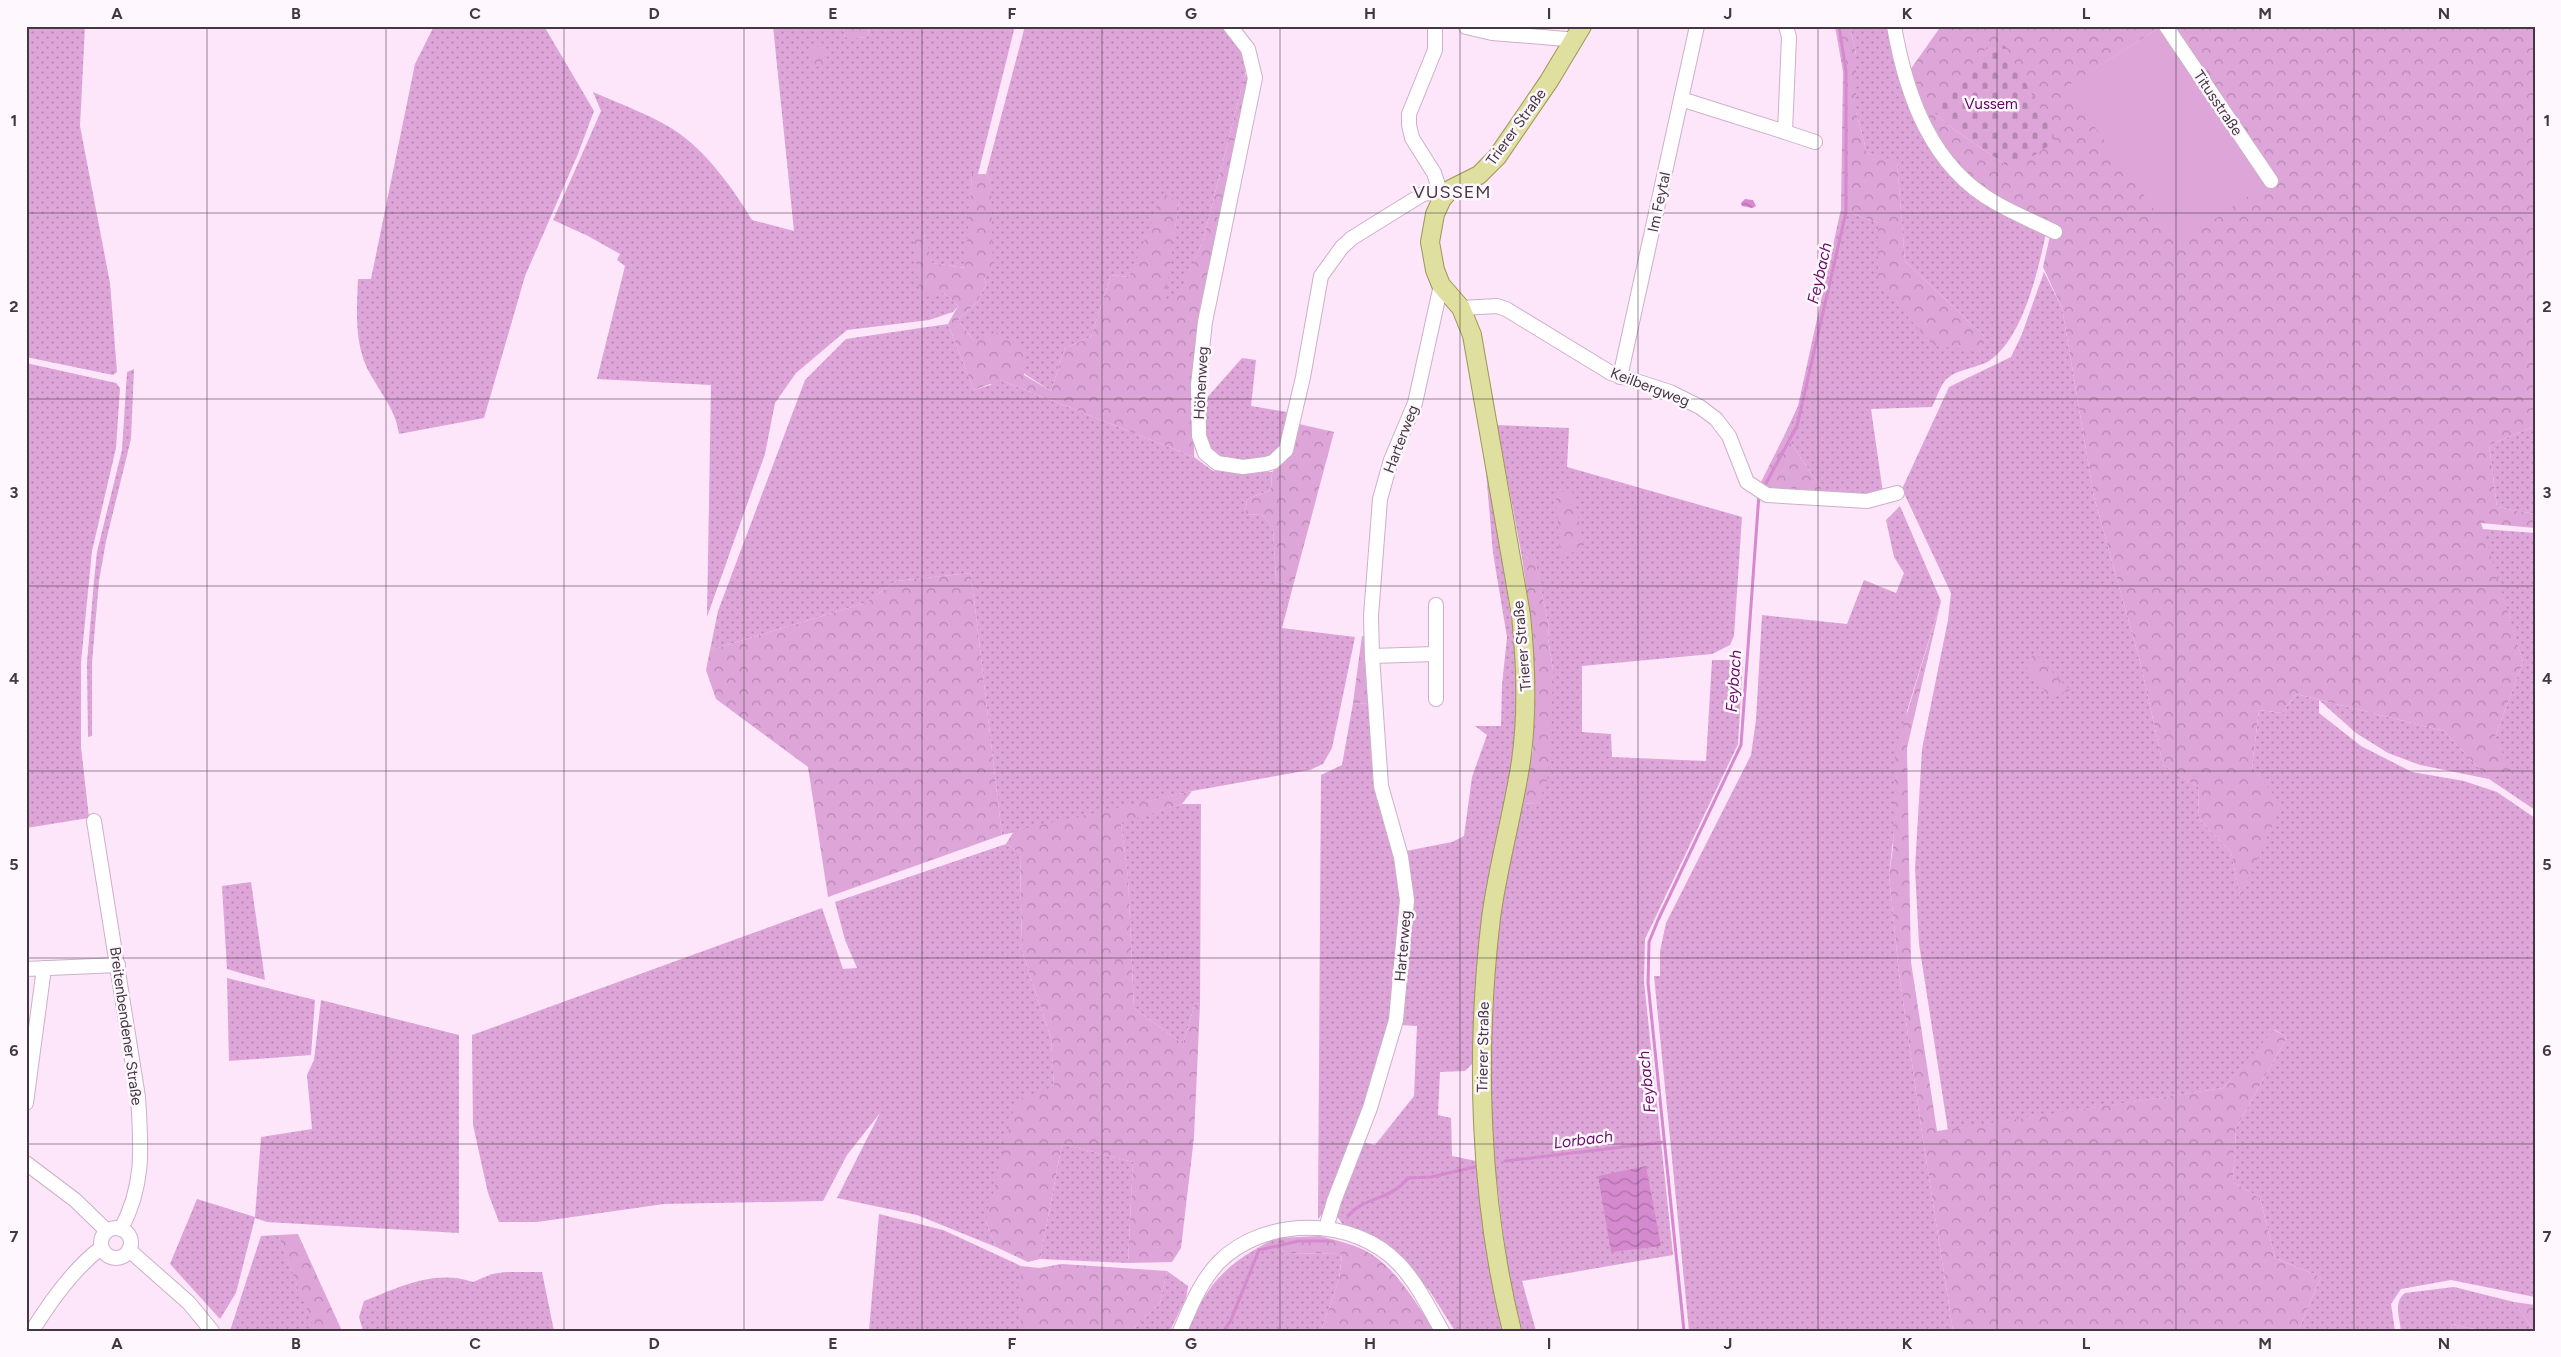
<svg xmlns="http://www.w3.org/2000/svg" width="2561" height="1357" font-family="Figtree,sans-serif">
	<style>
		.grass { fill: url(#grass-dots) }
		.forest { fill: url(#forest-crowns); fill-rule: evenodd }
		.cemetery { fill: url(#cemetery-stones) }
		.pitch { fill: #dea5d8 }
		.water { fill: url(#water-waves) }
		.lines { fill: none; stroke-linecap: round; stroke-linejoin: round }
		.stream { stroke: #d589ce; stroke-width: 3 }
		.minor-casing { stroke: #ccb0c9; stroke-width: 16 }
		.major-casing { stroke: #9b9756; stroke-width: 20 }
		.minor { stroke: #fff; stroke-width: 14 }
		.major { stroke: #dfdfa0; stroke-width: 18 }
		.grid { fill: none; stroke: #433741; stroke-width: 1; stroke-opacity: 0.55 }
		.labels { text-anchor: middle; stroke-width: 5; stroke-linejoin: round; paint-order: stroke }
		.street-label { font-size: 15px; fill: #433741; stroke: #fef8fe }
		.park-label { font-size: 15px; fill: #61005e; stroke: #fef8fe }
		.water-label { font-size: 16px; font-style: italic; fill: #6a0d67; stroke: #fef8fe }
		.quarter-label { font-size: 18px; letter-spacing: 1px; fill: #433741; stroke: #fef8fe }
		.neatline { fill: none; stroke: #433741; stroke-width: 2 }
		.grid-label { font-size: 16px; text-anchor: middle; font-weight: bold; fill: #433741 }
	</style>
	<defs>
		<pattern id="grass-dots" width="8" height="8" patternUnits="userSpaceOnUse" patternTransform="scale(1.25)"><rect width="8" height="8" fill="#dea5d8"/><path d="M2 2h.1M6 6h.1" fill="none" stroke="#b687b1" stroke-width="1.8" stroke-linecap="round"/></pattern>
		<pattern id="forest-crowns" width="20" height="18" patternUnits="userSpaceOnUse" patternTransform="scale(1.25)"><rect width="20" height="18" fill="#dea5d8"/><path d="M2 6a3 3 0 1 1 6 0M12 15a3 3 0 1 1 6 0" fill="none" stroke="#b687b1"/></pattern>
		<pattern id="cemetery-stones" width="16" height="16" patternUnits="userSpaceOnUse" patternTransform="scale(1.25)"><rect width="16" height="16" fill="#dea5d8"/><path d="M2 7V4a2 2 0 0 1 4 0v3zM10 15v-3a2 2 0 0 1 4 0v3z" fill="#b687b1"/></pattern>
		<pattern id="water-waves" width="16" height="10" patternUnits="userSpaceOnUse" patternTransform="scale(1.25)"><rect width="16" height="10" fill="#d589ce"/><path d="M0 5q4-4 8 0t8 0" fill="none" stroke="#ae71a9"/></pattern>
	</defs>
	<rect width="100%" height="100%" fill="#fde5fa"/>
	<g class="grass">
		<path d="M26 26H85L80 126 110 283 117 372 113 375 26 357Z"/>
		<path d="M434 26H544L594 111 578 154 525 276 484 418 399 434C396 409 378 390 367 368 354 339 357 309 358 279H371L415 64Z"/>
		<path d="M773 26H843L845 38 869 37 868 26H1015L978 174 972 175 966 268 931 263 924 234 913 235 944 293 958 306 953 312 929 320 847 330 796 373 775 403 765 454 707 617 711 385 597 379 625 266 617 260 620 254 588 236 553 220 601 111 593 92C622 105 655 116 680 134 708 154 735 191 752 220L794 231Z"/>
		<path d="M1025 26H1223L1245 59V74L1203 241 1179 295 1164 301 1179 202 1129 277 1111 275 1091 337 1065 348 1051 391 974 341 958 320 977 302 986 285 984 277 991 181 986 174Z"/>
		<path d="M1850 26H1889L1928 144 1979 200 2046 233C2038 271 2023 338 1989 361 1975 369 1954 369 1944 382 1939 389 1936 399 1932 407L1871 409 1883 493 1827 497 1785 434 1798 406 1841 209 1878 223V284L1985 337 1905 261 1897 162 1867 153 1856 112V55Z"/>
		<path d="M2044 272 2062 308 2094 497 2141 665 2163 765 2198 787 2199 819 2231 852 2240 895 2281 805 2252 767 2259 710 2282 713 2296 694 2444 731 2489 779 2495 737 2523 662 2482 529 2535 533V810L2489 779 2420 765 2388 753 2356 733 2319 700V713L2361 746 2412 772 2464 781 2497 792 2535 818V1297L2451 1280 2401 1289 2391 1304 2395 1331H2298L2321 1277 2275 1258 2260 1198 2233 1182 2236 1128 2287 1037 2275 1030 2223 1088 1948 1130 1919 944 1915 869 1922 749 1948 620 1951 593 1902 489 1949 387 2011 357 2022 334Z"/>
		<path d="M948 324 974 390 1003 381 1194 457 1213 471 1272 472 1271 490 1247 499 1245 514 1262 515 1273 527 1276 581 1293 586 1282 628 1355 637 1332 748 1323 764 1310 770 1192 791 1002 835 971 573 896 581 865 603 710 650 718 611 805 380 846 339Z"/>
		<path d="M1242 358 1256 360 1251 406 1287 412 1282 449 1268 460H1219L1205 437V400Z"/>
		<path d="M26 363 116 383 120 388 116 448 92 551 81 662V747L89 818 26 828Z"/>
		<path d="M134 369 131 439 106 541 99 581 92 662V736L88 737 87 663 94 581 97 552 122 450 127 372Z"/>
		<path d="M1497 425 1569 428 1567 467 1742 517 1734 636 1730 645 1712 654 1582 666V732L1611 734 1612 757 1706 761 1712 660H1743L1738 744 1645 939 1644 982 1673 1255 1522 1281 1536 1331H1522L1508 1272 1492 1142V995L1497 916 1519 803 1538 804 1553 670 1548 638 1549 627 1534 557H1522Z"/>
		<path d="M2535 426V514L2497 507 2489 445Z"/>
		<path d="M1484 448 1522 686 1476 1060 1465 1071 1440 1072 1438 1115 1451 1118 1452 1156 1481 1162 1506 1331H1455L1429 1290 1397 1258 1357 1230 1344 1226 1336 1215 1362 1142 1375 1145 1414 1096 1417 1026 1400 1025 1406 851 1452 842 1464 836 1472 777 1487 735 1475 726H1501L1502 685 1507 637 1493 553Z"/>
		<path d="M1900 506 1941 601 1907 711 1889 876 1899 973 1922 1133 1953 1331H1689L1654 976H1660V951L1666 923 1751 755 1756 720 1762 615 1847 624 1864 580 1896 593 1904 573 1894 557 1886 520Z"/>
		<path d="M1353 703 1369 704 1403 898 1391 1022 1363 1115 1326 1209 1318 1219 1321 775 1342 765Z"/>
		<path d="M1182 804H1201L1200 1004 1195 1003 1183 1044 1134 1008 1128 878 1121 822Z"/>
		<path d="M1006 844 1020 853 1022 951 1051 1039 1054 1087 986 1222 996 1247 917 1215 837 1198 880 1113 847 1155 823 1201 664 1204 537 1222H499L488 1193 473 1125 472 1035 822 908 843 969 857 968 845 940 835 902Z"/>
		<path d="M251 882 265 980 227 969 222 886Z"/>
		<path d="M227 978 315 1000 311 1055 229 1061Z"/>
		<path d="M321 1000 459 1035V1233L267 1222 255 1218 236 1293 220 1319 170 1264 197 1199 255 1217 261 1137 312 1129 307 1075 314 1060Z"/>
		<path d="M1062 1144 1133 1162 1128 1263 1040 1259Z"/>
		<path d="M879 1214 943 1230 1021 1266V1331H869Z"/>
		<path d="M278 1235 316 1331H230L261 1236Z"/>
		<path d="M1276 1238 1283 1253 1342 1254 1339 1280 1321 1331H1187C1209 1280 1228 1263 1276 1238Z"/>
		<path d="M1167 1271 1188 1286 1186 1298 1170 1331H1131L1160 1303Z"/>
		<path d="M506 1272H542L554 1331H363L359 1317 364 1301C400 1287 434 1269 473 1282L492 1274Z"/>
		<path d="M2454 1287 2514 1302 2534 1331H2483L2452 1324 2451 1331H2401C2400 1318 2393 1302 2405 1293Z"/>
	</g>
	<g class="forest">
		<path d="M843 26H868L869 37 845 39Z"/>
		<path d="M1835 26H1850L1856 55V112L1867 153 1897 161 1905 261 1985 337 1979 350 1934 346 1878 284V223L1841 209 1843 72Z"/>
		<path d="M1941 26H2162L2066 87 2163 26H2535V426L2489 445 2497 507 2535 514V528L2481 523 2523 662 2495 737 2511 771 2489 779 2444 731 2296 694 2282 713 2259 710 2252 767 2282 805 2240 896 2231 852 2199 819 2198 787 2163 765 2141 665 2094 497 2062 308 2043 267 2052 227 1974 186 1928 124 1908 73ZM1935 113 2012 169 1949 126Z"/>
		<path d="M824 46 829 66 812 67 811 48Z"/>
		<path d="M1245 74 1250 81 1195 360 1194 457 1003 381 998 387 990 384 974 390 948 324 958 306 944 293 920 296 913 234H924L932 263 965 268 972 174H986L991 181 993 270 984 277 986 285 977 302 958 320 974 341 996 332 1024 348V375L1051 391 1065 348 1091 337 1111 275 1129 277 1164 194 1179 202 1165 300 1179 294 1203 241Z"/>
		<path d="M1299 424 1334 432 1293 586 1276 581 1273 527 1262 515 1245 514 1247 499 1271 490 1272 472 1292 455Z"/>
		<path d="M1785 434 1827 497 1770 493 1759 486Z"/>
		<path d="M1572 490 1585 550 1560 555 1556 493Z"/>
		<path d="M1534 556 1549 627 1548 638 1553 670 1551 740 1547 780 1538 804 1519 803 1533 750V636L1522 557Z"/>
		<path d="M971 573 1002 835 828 897 808 767 716 699 706 670 710 650 865 603 896 581Z"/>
		<path d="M1941 601 1907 748 1911 962 1937 1131 2223 1088 2274 1030 2287 1037 2236 1128 2233 1182 2260 1198 2275 1258 2321 1277 2298 1331H1953L1922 1133 1899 973 1889 876 1893 848 1895 753Z"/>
		<path d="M1362 636 1367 637 1369 704 1353 703Z"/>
		<path d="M2034 653 2070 690 2050 698 2026 666Z"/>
		<path d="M1192 791 1182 804 1121 823 1128 877 1134 1008 1183 1044 1195 1003 1200 1004 1194 1137 1181 1248 1172 1262 1128 1263 1133 1162 1062 1144 1040 1259 1028 1262 996 1247 986 1222 1016 1100 1054 1087 1051 1039 1022 951 1020 853 1006 844 1014 831Z"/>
		<path d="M298 1234 342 1331H316L313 1325 278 1235Z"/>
		<path d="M1320 1236C1337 1241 1356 1244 1371 1254 1398 1271 1417 1305 1435 1331H1321L1339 1280 1342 1254 1283 1253 1276 1238Z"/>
		<path d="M1062 1264 1167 1271 1160 1303 1131 1331H1021V1266L1039 1268Z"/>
		<path d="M2514 1302 2535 1305V1331H2534Z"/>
		<path d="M2452 1324 2483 1331H2451Z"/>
	</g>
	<path class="cemetery" d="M1991 43 2005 46 2052 130 2055 142 2012 169 1949 126 1935 113 1938 103Z"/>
	<path class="pitch" d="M2162 26 2267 183 2179 244 2066 87Z"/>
	<g class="water">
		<path d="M1745 199 1753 200 1756 206 1752 208 1742 206 1741 203Z"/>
		<path d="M1646 1166 1661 1246 1611 1252 1598 1176Z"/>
	</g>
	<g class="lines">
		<g class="stream">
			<path d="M1764 487 1797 426 1846 212V71L1839 26"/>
			<path d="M1505 1161 1664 1142"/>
			<path d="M1348 1216C1366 1195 1389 1202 1408 1178L1431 1177 1475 1167"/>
			<path d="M1224 1331 1231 1320 1259 1250 1299 1241H1328"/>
			<path d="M1684 1331 1648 983 1649 942 1658 920 1741 745 1759 494"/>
		</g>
		<g class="minor-casing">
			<g id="minor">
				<path d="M1230 26 1248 49 1255 78 1205 322 1198 385 1199 436 1205 453 1217 463 1243 467 1266 464 1273 462 1286 450 1303 377 1321 276 1342 247 1352 238 1423 194 1440 191"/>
				<path d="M1435 26V50L1409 114V125L1412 138 1434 173 1440 191 1445 196"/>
				<path d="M1894 26C1906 95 1931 167 1996 203 2015 214 2035 222 2055 232"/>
				<path d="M2166 26 2271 181"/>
				<path d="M1466 27 1492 33 1566 39 1573 43"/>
				<path d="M1681 99 1785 132 1789 37 1786 26"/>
				<path d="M1785 132 1815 142"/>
				<path d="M1461 308 1497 306 1506 309 1611 373 1670 392 1700 407 1716 419 1729 436 1747 482 1767 495 1867 501 1897 493"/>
				<path d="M1620 377 1697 26"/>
				<path d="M1436 605V699"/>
				<path d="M1372 656 1435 654"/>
				<path d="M94 821 138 1097C141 1146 145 1184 121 1229"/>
				<path d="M26 969 118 965"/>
				<path d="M26 1103 44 968"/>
				<path d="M26 1163 75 1200 107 1231"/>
				<circle cx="116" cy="1243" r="15"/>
				<path d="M1326 1228 1334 1201 1370 1108 1396 1020 1407 900 1401 857 1381 786 1372 656 1371 616 1380 499 1391 460 1415 403 1441 285"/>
				<path d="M129 1250 189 1303 212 1331"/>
				<path d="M32 1331C50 1302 73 1269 101 1248"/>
				<path d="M1180 1331C1191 1306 1200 1282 1219 1262 1265 1216 1354 1216 1399 1264 1417 1283 1429 1308 1442 1331"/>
			</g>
		</g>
		<g class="major-casing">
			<path id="major" d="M1512 1331C1479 1198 1475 1053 1491 918 1498 865 1513 814 1521 761 1528 712 1526 664 1521 615L1472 335 1461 308 1441 285 1435 270 1430 242 1435 214 1442 199 1451 189 1479 175 1497 157 1549 81 1582 26"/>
		</g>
		<use href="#minor" class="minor"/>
		<use href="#major" class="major"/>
	</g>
	<path class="grid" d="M207 26V1331M386 26V1331M564 26V1331M744 26V1331M922 26V1331M1102 26V1331M1280 26V1331M1460 26V1331M1638 26V1331M1818 26V1331M1997 26V1331M2176 26V1331M2354 26V1331M26 213H2535M26 399H2535M26 586H2535M26 771H2535M26 958H2535M26 1144H2535"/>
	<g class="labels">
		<g class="street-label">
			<text transform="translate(2218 103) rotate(56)" y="5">Titusstraße</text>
			<text transform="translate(1516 127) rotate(-54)" y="5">Trierer Straße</text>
			<text transform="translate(1659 202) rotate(-78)" y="5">Im Feytal</text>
			<text transform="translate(1201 383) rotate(-87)" y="5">Höhenweg</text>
			<text transform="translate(1650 387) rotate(21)" y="5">Keilbergweg</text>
			<text transform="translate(1401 439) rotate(-69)" y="5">Harterweg</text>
			<text transform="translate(1522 646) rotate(-95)" y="5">Trierer Straße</text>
			<text transform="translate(1403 946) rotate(-85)" y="5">Harterweg</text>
			<text transform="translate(126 1026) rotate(82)" y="5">Breitenbendener Straße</text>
			<text transform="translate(1483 1047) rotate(-89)" y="5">Trierer Straße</text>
		</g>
		<g class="park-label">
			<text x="1991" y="109">Vussem</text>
		</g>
		<g class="water-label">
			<text transform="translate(1819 273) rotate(-77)" y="6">Feybach</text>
			<text transform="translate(1733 681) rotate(-86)" y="6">Feybach</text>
			<text transform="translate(1646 1082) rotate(-96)" y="6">Feybach</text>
			<text transform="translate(1583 1139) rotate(-7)" y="6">Lorbach</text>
		</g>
		<g class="quarter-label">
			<text x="1452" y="198">VUSSEM</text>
		</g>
	</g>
	<rect width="2561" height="1357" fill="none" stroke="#fef8fe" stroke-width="55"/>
	<rect x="28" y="28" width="2506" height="1302" class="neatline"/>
	<g class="grid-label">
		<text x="117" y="19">A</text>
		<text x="296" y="19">B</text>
		<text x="475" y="19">C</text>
		<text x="654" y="19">D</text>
		<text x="833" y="19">E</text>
		<text x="1012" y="19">F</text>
		<text x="1191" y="19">G</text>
		<text x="1370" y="19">H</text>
		<text x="1549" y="19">I</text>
		<text x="1728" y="19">J</text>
		<text x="1907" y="19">K</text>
		<text x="2086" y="19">L</text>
		<text x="2265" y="19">M</text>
		<text x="2444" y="19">N</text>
		<text x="14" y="126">1</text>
		<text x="2547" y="126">1</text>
		<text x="14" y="312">2</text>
		<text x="2547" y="312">2</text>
		<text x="14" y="498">3</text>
		<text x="2547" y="498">3</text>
		<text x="14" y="684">4</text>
		<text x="2547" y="684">4</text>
		<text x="14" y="870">5</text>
		<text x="2547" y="870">5</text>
		<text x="14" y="1056">6</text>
		<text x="2547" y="1056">6</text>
		<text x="14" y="1242">7</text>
		<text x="2547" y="1242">7</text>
		<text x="117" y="1349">A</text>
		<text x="296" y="1349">B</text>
		<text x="475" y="1349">C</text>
		<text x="654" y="1349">D</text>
		<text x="833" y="1349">E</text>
		<text x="1012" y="1349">F</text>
		<text x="1191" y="1349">G</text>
		<text x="1370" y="1349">H</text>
		<text x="1549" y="1349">I</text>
		<text x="1728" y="1349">J</text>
		<text x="1907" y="1349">K</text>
		<text x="2086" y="1349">L</text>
		<text x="2265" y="1349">M</text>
		<text x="2444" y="1349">N</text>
	</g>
</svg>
